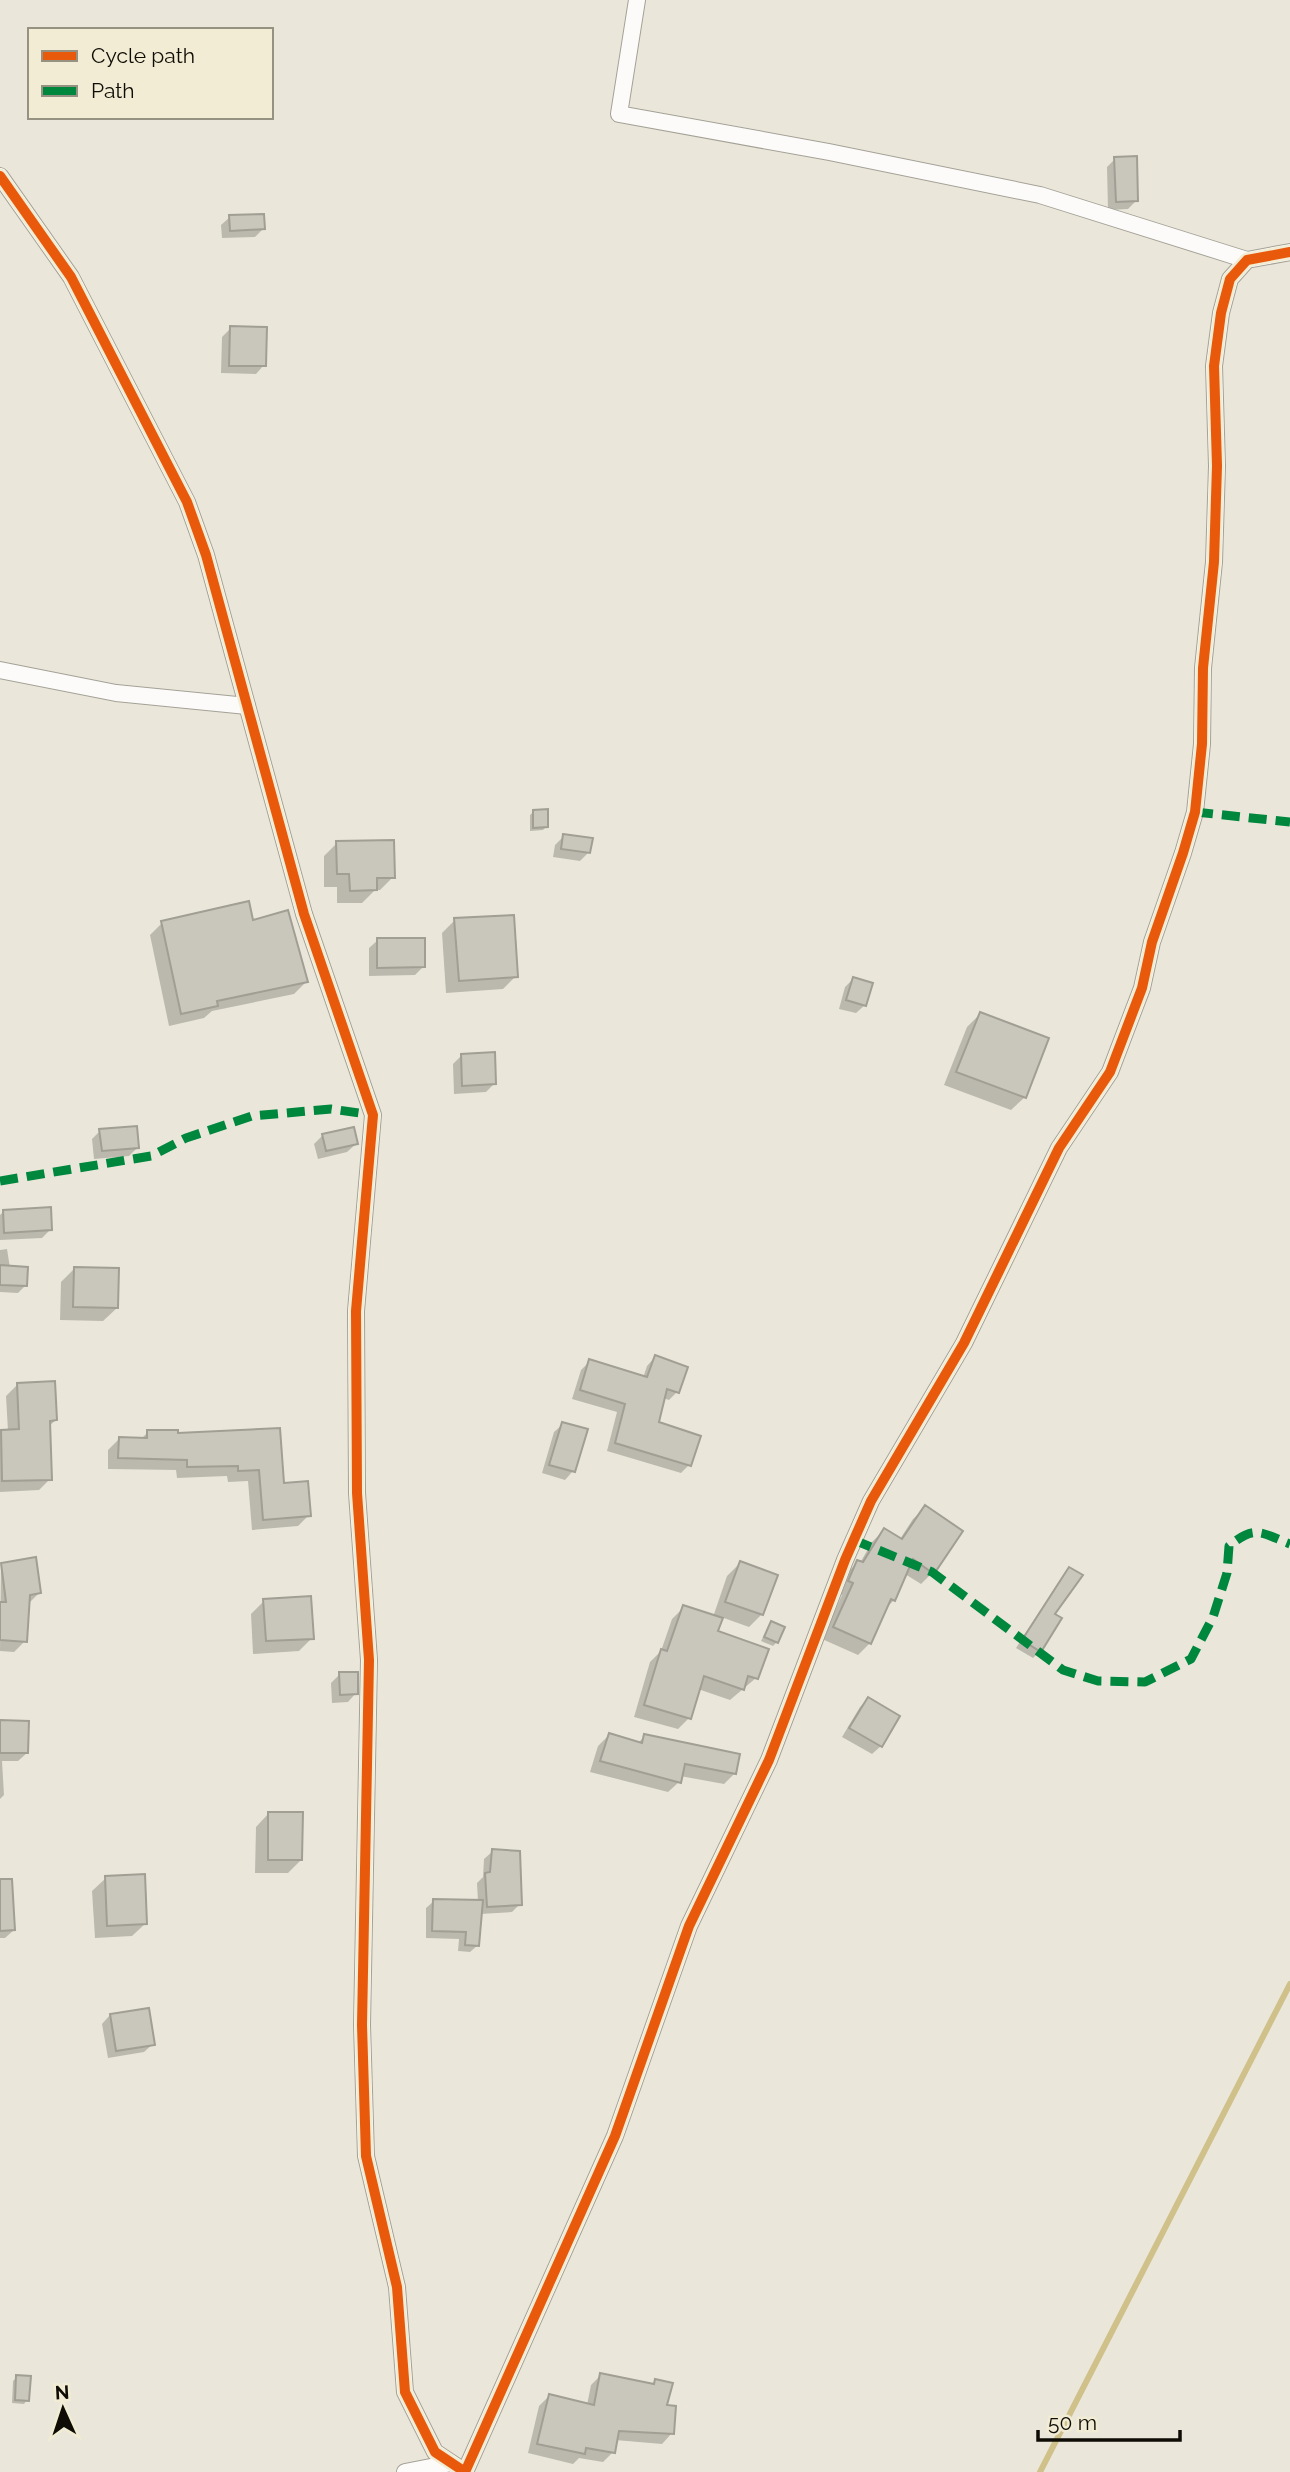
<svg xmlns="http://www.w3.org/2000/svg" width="1290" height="2472" font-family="Raleway,sans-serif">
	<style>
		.shadow { fill: #0003 }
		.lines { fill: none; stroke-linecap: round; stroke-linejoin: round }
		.stream { stroke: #cfc189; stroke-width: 6 }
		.building { fill: #c9c6bc; stroke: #a19e94; stroke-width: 2 }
		.street-casing { stroke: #a4a197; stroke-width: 18 }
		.street { stroke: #fcfbf9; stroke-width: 16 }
		.quiet { stroke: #00873e; stroke-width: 9; stroke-dasharray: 18 9; stroke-linecap: butt }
		.cycleway-casing { stroke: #f1ecd3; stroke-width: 15 }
		.cycleway { stroke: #e8590c; stroke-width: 10 }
	</style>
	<rect width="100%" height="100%" fill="#eae7da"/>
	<g class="shadow">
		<path d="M1115 159 1136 201 1128 209 1108 210 1107 167Z"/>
		<path d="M230 217 263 229 255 237 222 238 221 225Z"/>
		<path d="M231 328 264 365 256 374 221 373 222 337Z"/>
		<path d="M534 811 547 826 543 830 530 831V815Z"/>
		<path d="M564 836 589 852 580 861 553 857 555 845Z"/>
		<path d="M337 843 393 877 380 890H375L362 903H337V887H324V856Z"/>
		<path d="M455 920 516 976 503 989 446 993 442 933Z"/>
		<path d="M252 922 306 982 294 994 212 1011 204 1018 169 1026 150 935 162 923Z"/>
		<path d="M378 940 423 967 415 975 369 976V948Z"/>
		<path d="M853 979 865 1005 856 1013 839 1009 845 987Z"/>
		<path d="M980 1014 1025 1097 1011 1110 944 1085 967 1027Z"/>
		<path d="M461 1056 495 1083 486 1092 454 1094 453 1064Z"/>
		<path d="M100 1131 138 1147 129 1156 94 1159 92 1139Z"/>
		<path d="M323 1135 356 1144 347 1152 318 1159 314 1144Z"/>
		<path d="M3 1212 51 1229 42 1238 0 1240V1215Z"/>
		<path d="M7 1249 10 1268 26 1285 18 1293 0 1292V1250Z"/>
		<path d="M75 1268 117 1308 103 1321 60 1320 61 1282Z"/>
		<path d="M655 1357 677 1392 669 1400 663 1398 657 1423 689 1465 681 1473 607 1451 617 1412 572 1399 581 1370 590 1361 643 1378 647 1366Z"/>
		<path d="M17 1385 56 1420 48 1427 50 1479 39 1490 0 1492V1433L8 1431 6 1396Z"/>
		<path d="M563 1424 573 1471 565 1480 542 1473 554 1432Z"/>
		<path d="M279 1430 282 1484 309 1515 298 1526 252 1530 248 1481 228 1482 227 1476 177 1478 176 1470 108 1469V1450L119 1439H141L148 1432 176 1435Z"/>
		<path d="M925 1508 933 1572 921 1584 905 1574 894 1600 885 1609 870 1643 858 1655 822 1639 842 1595 838 1593 846 1574 858 1562 860 1563 872 1542 884 1530 900 1539 913 1519Z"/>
		<path d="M740 1563 762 1614 749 1627 721 1617 716 1633 756 1678 730 1700 698 1689 689 1718 678 1729 634 1717 650 1662 661 1651 672 1619 684 1607 713 1617 727 1576Z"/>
		<path d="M1 1564 39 1593 28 1604 25 1641 14 1652 0 1651Z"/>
		<path d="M1070 1569 1040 1651 1033 1658 1016 1648 1062 1577Z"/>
		<path d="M264 1601 312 1638 299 1651 253 1654 251 1614Z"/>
		<path d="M771 1623 777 1642 773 1646 761 1641Z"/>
		<path d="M340 1674 356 1693 348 1702 332 1703 331 1683Z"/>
		<path d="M868 1699 881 1746 872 1754 842 1737 860 1707Z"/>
		<path d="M0 1722 27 1753 18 1761H2L4 1795 0 1799Z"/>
		<path d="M609 1735 638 1743 645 1736 735 1773 724 1784 680 1776 679 1782 668 1792 590 1772 598 1746Z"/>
		<path d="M269 1813 301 1860 288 1873H255L256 1827Z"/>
		<path d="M493 1851 520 1904 512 1912 480 1914 478 1945 470 1952 458 1951 459 1939 426 1938V1908L434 1901 478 1902 477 1883 483 1877 484 1859Z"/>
		<path d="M106 1878 146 1923 132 1936 95 1938 92 1891Z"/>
		<path d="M0 1901 14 1930 5 1938H0Z"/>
		<path d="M110 2015 153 2044 144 2052 108 2058 102 2024Z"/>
		<path d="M601 2375 651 2385 656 2381 672 2433 662 2444 615 2440 613 2452 603 2462 579 2458 573 2464 528 2453 539 2406 549 2396 587 2405 591 2385Z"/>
		<path d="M17 2377 27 2400 24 2404 12 2403 13 2381Z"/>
	</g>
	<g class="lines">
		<path class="stream" d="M1040 2472 1290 1984"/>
	</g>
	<g class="building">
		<path d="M1137 156 1138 201 1116 202 1114 157Z"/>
		<path d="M264 214 265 229 230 231 229 215Z"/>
		<path d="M230 326 267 327 266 366H229Z"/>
		<path d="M548 809V827L533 828V810Z"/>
		<path d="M563 834 593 838 590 853 561 849Z"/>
		<path d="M394 840 395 878H377V890L350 891 349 874H337L336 841Z"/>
		<path d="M249 901 253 920 288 910 308 982 217 1001 218 1006 181 1014 161 921Z"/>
		<path d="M514 915 518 977 459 981 454 918Z"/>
		<path d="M377 938H425V967L377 968Z"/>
		<path d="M853 977 873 983 866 1006 846 1000Z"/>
		<path d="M980 1012 1049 1038 1026 1098 956 1072Z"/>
		<path d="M495 1052 496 1084 462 1086 461 1054Z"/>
		<path d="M137 1126 139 1148 102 1151 99 1129Z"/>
		<path d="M354 1127 358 1144 326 1151 322 1134Z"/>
		<path d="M51 1207 52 1230 4 1233 3 1210Z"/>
		<path d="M0 1265 28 1267 27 1286 0 1285Z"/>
		<path d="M74 1267 119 1268 118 1308 73 1307Z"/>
		<path d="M655 1355 688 1367 679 1393 667 1389 659 1422 701 1436 691 1466 615 1443 625 1404 580 1390 589 1359 647 1377Z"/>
		<path d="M55 1381 57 1420 50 1421 52 1480 2 1481 1 1430 19 1429 17 1383Z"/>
		<path d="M562 1422 588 1429 575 1472 549 1465Z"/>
		<path d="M280 1428 284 1483 308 1481 311 1516 263 1520 259 1470 238 1471V1466L187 1467V1460L118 1458 119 1437 147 1438V1430H178V1433Z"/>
		<path d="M925 1505 963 1531 934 1574 913 1559 895 1601 891 1599 871 1644 833 1627 853 1583 848 1581 857 1560 863 1562 884 1528 902 1539Z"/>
		<path d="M36 1557 41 1593 30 1595 27 1642 0 1640V1602H6L1 1563Z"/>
		<path d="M740 1561 778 1575 763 1615 725 1602Z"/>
		<path d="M1069 1567 1083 1575 1055 1614 1062 1618 1041 1652 1022 1640Z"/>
		<path d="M311 1596 314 1639 266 1641 263 1599Z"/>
		<path d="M683 1605 723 1618 718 1631 769 1649 758 1679 748 1676 744 1690 704 1676 691 1719 644 1705 661 1649 667 1651Z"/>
		<path d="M771 1621 785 1627 778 1643 764 1637Z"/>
		<path d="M339 1672H358V1694L340 1695Z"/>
		<path d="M868 1697 900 1716 882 1747 849 1728Z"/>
		<path d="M0 1720 29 1721 28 1753H0Z"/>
		<path d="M609 1733 642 1743 644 1734 740 1754 736 1774 685 1764 681 1783 600 1761Z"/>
		<path d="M268 1812H303L302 1860H268Z"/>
		<path d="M492 1849 520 1851 522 1905 487 1907 485 1873 490 1872Z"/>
		<path d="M145 1874 147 1924 107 1926 105 1876Z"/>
		<path d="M0 1879H12L15 1930 0 1931Z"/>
		<path d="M433 1899 483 1900 479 1946 465 1945 466 1932 432 1931Z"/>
		<path d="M149 2008 155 2045 116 2051 110 2014Z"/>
		<path d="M600 2373 654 2384 655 2379 673 2383 667 2405 676 2406 674 2434 619 2431 615 2453 586 2448 585 2454 537 2444 549 2394 594 2405Z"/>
		<path d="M16 2375 31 2376 29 2401 15 2400Z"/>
	</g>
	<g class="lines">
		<g class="street-casing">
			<g id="street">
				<path d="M637 0 619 114 829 152 1040 195 1247 260"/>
				<path d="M0 176 71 277 187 502 206 555 304 914 373 1115 356 1311 357 1493 369 1660 362 2025 366 2156 397 2287 405 2392 435 2452 465 2472"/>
				<path d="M0 670 116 693 247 706"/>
				<path d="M405 2472 451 2463"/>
				<path d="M465 2472 615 2136 689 1926 769 1760 845 1560 871 1501 964 1343 1059 1148 1110 1072 1142 988 1152 942 1183 853 1195 812 1202 744 1203 668 1214 562 1217 466 1214 366 1221 313 1230 279 1247 260 1290 252"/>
			</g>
		</g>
		<use href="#street" class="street"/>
		<g class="quiet">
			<path d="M1195 812 1290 822"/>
			<path d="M0 1181 151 1156 186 1138 252 1116 331 1109 373 1115"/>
			<path d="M854 1540 932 1572 1063 1670 1098 1681 1145 1682 1191 1659 1213 1617 1227 1573 1229 1546C1256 1524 1261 1533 1290 1544"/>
		</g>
		<g class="cycleway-casing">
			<g id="cycleway">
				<path d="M0 176 71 277 187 502 206 555 304 914 373 1115 356 1311 357 1493 369 1660 362 2025 366 2156 397 2287 405 2392 435 2452 465 2472"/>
				<path d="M465 2472 615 2136 689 1926 769 1760 845 1560 871 1501 964 1343 1059 1148 1110 1072 1142 988 1152 942 1183 853 1195 812 1202 744 1203 668 1214 562 1217 466 1214 366 1221 313 1230 279 1247 260 1290 252"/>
			</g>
		</g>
		<use href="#cycleway" class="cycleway"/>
	</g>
	<rect x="28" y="28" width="245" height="91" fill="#f1ecd3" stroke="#969281" stroke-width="2"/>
	<rect x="42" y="51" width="35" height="10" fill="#e8590c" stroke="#969281" stroke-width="2"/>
	<text x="91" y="63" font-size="21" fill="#0e0c05">Cycle path</text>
	<rect x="42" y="86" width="35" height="10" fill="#00873e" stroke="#969281" stroke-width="2"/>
	<text x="91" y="98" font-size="21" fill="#0e0c05">Path</text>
	<g transform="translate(63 2409) rotate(357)" stroke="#f1ecd3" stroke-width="5" paint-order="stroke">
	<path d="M0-5L12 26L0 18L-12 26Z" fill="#0e0c05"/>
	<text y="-10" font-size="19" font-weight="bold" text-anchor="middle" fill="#0e0c05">N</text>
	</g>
	<path d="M1038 2430v10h142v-10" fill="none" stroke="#0e0c05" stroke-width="3.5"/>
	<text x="1048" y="2430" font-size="21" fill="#0e0c05" stroke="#f1ecd3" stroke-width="5" paint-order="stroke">50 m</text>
</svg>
